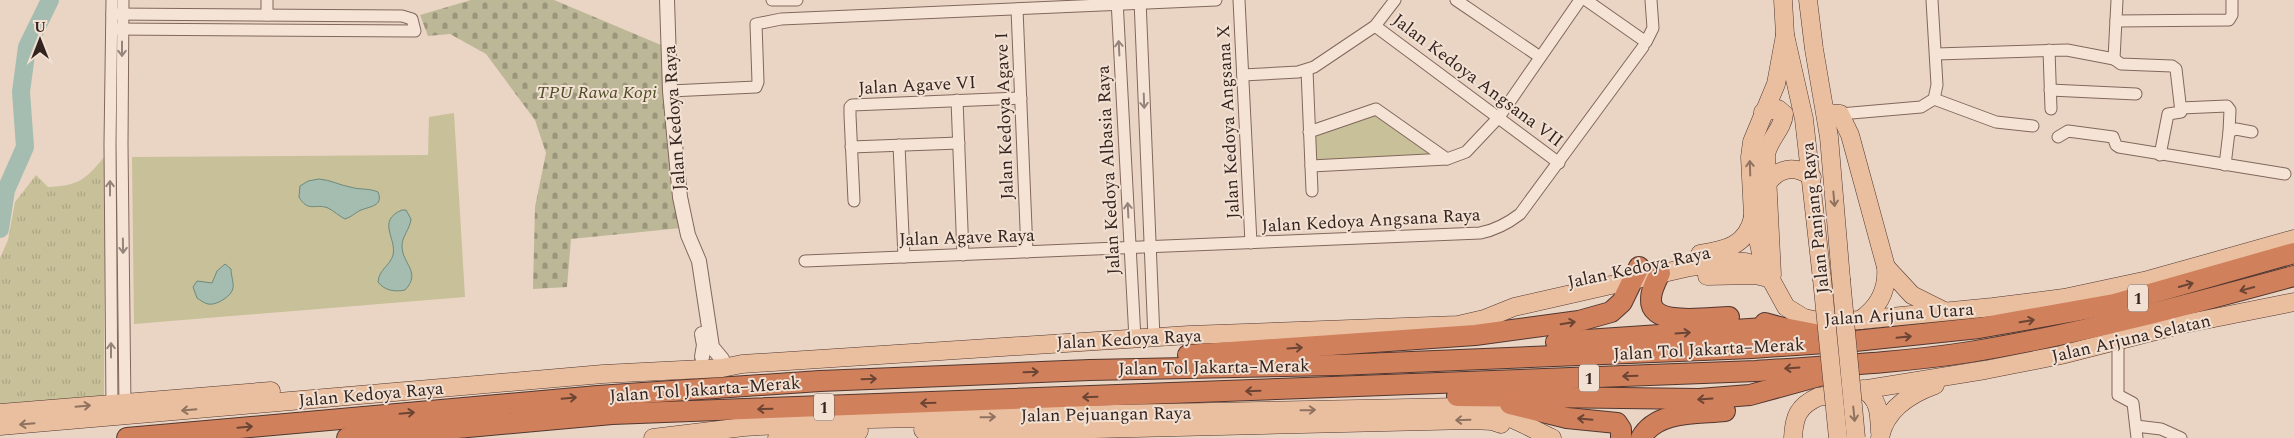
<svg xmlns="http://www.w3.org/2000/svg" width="2294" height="438" font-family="Spectral,serif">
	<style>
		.grass { fill: url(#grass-tufts) }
		.cemetery { fill: url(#cemetery-stones) }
		.park { fill: #c7c099 }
		.water { fill: #a5bdb0; stroke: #6d8a7c }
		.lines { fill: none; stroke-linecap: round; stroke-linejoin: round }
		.river { stroke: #a5bdb0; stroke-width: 18 }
		.minor-casing { stroke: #82675c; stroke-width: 13 }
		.tertiary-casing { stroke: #82675c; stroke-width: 16 }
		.primary-casing { stroke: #513730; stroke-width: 19 }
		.motorway-casing { stroke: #513730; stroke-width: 22 }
		.minor { stroke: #f5e4d6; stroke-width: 11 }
		.tertiary { stroke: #f5e4d6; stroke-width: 14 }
		.primary { stroke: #eabf9f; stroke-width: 18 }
		.motorway { stroke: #d1805c; stroke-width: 20 }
		.primary-bridge-casing { stroke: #513730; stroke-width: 19; stroke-linecap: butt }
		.primary-bridge { stroke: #eabf9f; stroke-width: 18 }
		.oneway { stroke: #94847a }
		.oneway2 { stroke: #8f725f }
		.oneway3 { stroke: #6b4434 }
		.labels { text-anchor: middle; stroke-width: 4; stroke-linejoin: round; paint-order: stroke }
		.shield { fill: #f2e1d3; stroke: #6d5d55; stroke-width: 1 }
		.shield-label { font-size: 16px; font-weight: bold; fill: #34241f }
		.street-label { font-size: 18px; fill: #34241f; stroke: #f2e1d3 }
		.park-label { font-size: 18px; font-style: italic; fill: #4e4e27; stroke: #f2e1d3 }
	</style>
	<defs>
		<pattern id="grass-tufts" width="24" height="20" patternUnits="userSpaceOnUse" patternTransform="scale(1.25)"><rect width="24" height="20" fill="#c7c099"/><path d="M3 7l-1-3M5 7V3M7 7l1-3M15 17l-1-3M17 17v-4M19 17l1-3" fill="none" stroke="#aca583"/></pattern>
		<pattern id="cemetery-stones" width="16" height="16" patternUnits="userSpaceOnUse" patternTransform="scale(1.25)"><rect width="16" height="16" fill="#bcb797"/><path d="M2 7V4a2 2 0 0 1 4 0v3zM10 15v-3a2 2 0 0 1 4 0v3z" fill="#9a957b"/></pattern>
	</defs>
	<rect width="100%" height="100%" fill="#ead5c4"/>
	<path class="grass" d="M105 156 104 396 0 406V258L8 240 15 202 36 175 48 187C79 186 86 179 105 156Z"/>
	<path class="cemetery" d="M471 0H554L661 45 669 153 681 228 571 239 567 287 533 289 535 207 546 153 535 120 486 54 450 34 428 36 420 15Z"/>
	<g class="park">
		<path d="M1368 110 1438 159 1313 162V134Z"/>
		<path d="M454 113 465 297 134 324 132 157 428 155 429 117Z"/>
	</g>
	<g class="water">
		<path d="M319 179C331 180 339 185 350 187 360 190 369 188 378 192 384 207 369 206 359 211 354 214 351 217 345 219 339 216 334 211 328 208 316 203 308 213 299 197L300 186 308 181Z"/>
		<path d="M402 210H406L411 219C410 229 402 236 402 246 402 264 422 272 405 290 395 292 385 291 378 282 379 269 390 266 393 255 397 238 376 221 402 210Z"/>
		<path d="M225 264 231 269C231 275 234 284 233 288 232 296 216 306 208 304 204 303 200 300 197 298L193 287 197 281 212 283 217 271Z"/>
	</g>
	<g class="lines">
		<path class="river" d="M0 229 6 190 25 147 21 92 27 47 50 0"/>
		<g class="minor-casing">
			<g id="minor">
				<path d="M123 0 122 144 125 408"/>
				<path d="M772 0H797"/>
				<path d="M1117 0 1135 339"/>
				<path d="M1140 0 1154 338"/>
				<path d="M1239 0 1251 243"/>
				<path d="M1456 0 1540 57"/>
				<path d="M1586 0 1646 42 1653 28 1651 0"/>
				<path d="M1017 9 1027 252"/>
				<path d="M267 15V0"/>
				<path d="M2116 21 2229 20 2232 15V0"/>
				<path d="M1375 26 1559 163"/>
				<path d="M112 29 415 31 412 19 402 16 112 14"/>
				<path d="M2049 50 2051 109"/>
				<path d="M1936 54 2067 50 2114 59"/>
				<path d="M2114 59 2121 64 2172 66 2176 69 2181 112 2168 114 2160 155"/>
				<path d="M2114 59 2117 0"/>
				<path d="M1307 70 1312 191"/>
				<path d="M1243 75 1298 72 1314 67 1375 26 1395 0"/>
				<path d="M2050 90 2136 94"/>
				<path d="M670 91 756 87 758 82 756 24 781 19 1216 0"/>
				<path d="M1934 99 1996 122 2033 126"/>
				<path d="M957 100 963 255"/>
				<path d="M2181 108 2227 106 2230 110 2229 132"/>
				<path d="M1840 114 1921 107 1934 99 1937 85 1932 0"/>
				<path d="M1309 132 1376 109 1447 159"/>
				<path d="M2058 137 2068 131 2113 137 2116 145 2119 147 2285 174"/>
				<path d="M899 145 904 257"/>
				<path d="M851 147 959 143"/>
				<path d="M2225 165 2229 132 2236 129 2252 132"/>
				<path d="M1311 166 1447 159 1466 152 1499 117 1580 0"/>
				<path d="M854 201 850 115V107L852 105 1021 98"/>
				<path d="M805 261 1480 233C1496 230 1507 224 1520 214L1643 47"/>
				<path d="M2118 339V395L2133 403 2137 438"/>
				<path d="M112 410 110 144 112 0"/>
				<path d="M2136 426 2161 429 2181 438"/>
			</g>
		</g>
		<g class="tertiary-casing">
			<g id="tertiary">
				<path d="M667 0 670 91 680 197 688 235 699 261 712 347 722 359"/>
				<path d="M702 357 704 345 702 334"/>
			</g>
		</g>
		<g class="primary-casing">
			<g id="primary">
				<path d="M1783 0 1785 35 1804 119 1822 279"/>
				<path d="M1808 0 1814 49 1829 137 1841 279"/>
				<path d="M1785 35 1776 84 1752 142 1750 157 1753 216 1764 267 1786 307 1804 318 1819 321 1860 320 1993 307 2064 298 2148 280 2294 239"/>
				<path d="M1763 112 1778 109 1784 114C1783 129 1768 140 1766 155L1772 275"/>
				<path d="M1826 113 1840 114 1850 135 1886 267C1888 290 1879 307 1860 320"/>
				<path d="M1767 184C1779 167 1795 165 1812 177"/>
				<path d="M1700 254C1725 250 1747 246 1753 217"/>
				<path d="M1886 267 1912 295 1944 311"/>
				<path d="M1707 276 1756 275 1768 278"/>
				<path d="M1863 389C1880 400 1879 414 1880 432"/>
				<path d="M0 413 271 391"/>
				<path d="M0 426 603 374 722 368 742 364 1189 335 1458 325 1484 319 1514 307 1690 267 1731 261 1745 262 1764 267"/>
				<path d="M923 430 1094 429 1471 420 1492 421 1501 424"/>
				<path d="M653 438 744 427 870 419 1460 407C1496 407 1520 423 1552 438"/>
				<path d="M777 438 859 431"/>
				<path d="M1793 438C1794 417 1798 406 1818 397L1985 370 2061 355 2179 325 2294 302"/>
				<path d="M1880 438C1885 409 1910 394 1935 385"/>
			</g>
		</g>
		<g class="motorway-casing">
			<g id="motorway">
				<path d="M1660 273C1656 281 1651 290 1651 299 1649 328 1710 317 1729 317"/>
				<path d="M1765 323 1779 327 1825 336"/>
				<path d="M1556 342 1779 327"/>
				<path d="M1188 355 1475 335 1579 321 1611 312 1622 302 1639 267"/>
				<path d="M1457 396 1699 399 1750 395 1830 373"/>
				<path d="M1510 404 1567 418 1617 423 1621 429V438"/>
				<path d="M127 438 598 396 820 381 1090 370 1338 365 1752 348 1855 341 1979 328 2114 304 2294 253"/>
				<path d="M347 438 612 414 1756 371C1827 366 1899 363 1970 352 2080 334 2187 305 2294 276"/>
				<path d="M1641 438C1657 410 1697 414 1725 411"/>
			</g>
		</g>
		<use href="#minor" class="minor"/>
		<use href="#tertiary" class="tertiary"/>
		<use href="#primary" class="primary"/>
		<use href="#motorway" class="motorway"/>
		<g class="primary-bridge-casing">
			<g id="primary-bridge">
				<path d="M1822 279 1838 438"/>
				<path d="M1841 279 1856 438"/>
			</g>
		</g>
		<use href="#primary-bridge" class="primary-bridge"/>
	</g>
	<defs><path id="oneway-shaft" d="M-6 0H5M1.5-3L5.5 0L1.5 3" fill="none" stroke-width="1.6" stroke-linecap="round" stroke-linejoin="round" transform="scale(1.25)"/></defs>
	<g class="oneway">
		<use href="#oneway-shaft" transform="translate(1119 48) rotate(-93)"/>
		<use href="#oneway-shaft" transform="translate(122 49) rotate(90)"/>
		<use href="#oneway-shaft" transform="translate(1144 101) rotate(88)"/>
		<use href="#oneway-shaft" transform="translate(110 188) rotate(-90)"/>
		<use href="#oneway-shaft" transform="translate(1128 210) rotate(-93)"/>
		<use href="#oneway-shaft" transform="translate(123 246) rotate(89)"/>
		<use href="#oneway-shaft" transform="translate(111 350) rotate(-90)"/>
	</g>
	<g class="oneway2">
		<use href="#oneway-shaft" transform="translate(1750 168) rotate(-92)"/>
		<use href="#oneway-shaft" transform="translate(1834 199) rotate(85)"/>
		<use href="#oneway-shaft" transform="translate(83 406) rotate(-5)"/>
		<use href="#oneway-shaft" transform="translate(189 410) rotate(175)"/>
		<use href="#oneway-shaft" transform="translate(1308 410) rotate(-1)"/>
		<use href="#oneway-shaft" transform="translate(1854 414) rotate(84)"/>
		<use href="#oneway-shaft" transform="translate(988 417) rotate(-1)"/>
		<use href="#oneway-shaft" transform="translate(1463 420) rotate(178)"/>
		<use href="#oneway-shaft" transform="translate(27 424) rotate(175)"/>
	</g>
	<g class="oneway3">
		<use href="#oneway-shaft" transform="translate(2186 285) rotate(-16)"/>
		<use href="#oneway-shaft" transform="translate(2247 289) rotate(165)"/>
		<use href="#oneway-shaft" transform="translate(2027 321) rotate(-10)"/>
		<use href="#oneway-shaft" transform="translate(1568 323) rotate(-10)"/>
		<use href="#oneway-shaft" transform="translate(1683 333) rotate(-4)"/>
		<use href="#oneway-shaft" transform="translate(1904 337) rotate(-6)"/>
		<use href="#oneway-shaft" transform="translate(1295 348) rotate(-4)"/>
		<use href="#oneway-shaft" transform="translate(1792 368) rotate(176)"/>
		<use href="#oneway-shaft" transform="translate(1031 372) rotate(-2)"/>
		<use href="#oneway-shaft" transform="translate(1630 376) rotate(178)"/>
		<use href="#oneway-shaft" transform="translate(869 379) rotate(-2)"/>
		<use href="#oneway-shaft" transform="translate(1253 391) rotate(178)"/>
		<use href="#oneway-shaft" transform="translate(1090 397) rotate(178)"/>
		<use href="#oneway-shaft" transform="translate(569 398) rotate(-5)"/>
		<use href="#oneway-shaft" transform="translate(1705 399) rotate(176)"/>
		<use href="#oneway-shaft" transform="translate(928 403) rotate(178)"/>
		<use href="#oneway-shaft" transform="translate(765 409) rotate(178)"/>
		<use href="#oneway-shaft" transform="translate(407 413) rotate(-5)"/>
		<use href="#oneway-shaft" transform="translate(1585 419) rotate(-175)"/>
		<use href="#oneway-shaft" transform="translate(245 427) rotate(-5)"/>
	</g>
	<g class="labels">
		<g class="shield">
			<rect x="2128" y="284.5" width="20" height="27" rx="4"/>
			<rect x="1579" y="364.5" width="20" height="27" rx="4"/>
			<rect x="814" y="393.5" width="20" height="27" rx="4"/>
		</g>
		<g class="shield-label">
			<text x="2138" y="304">1</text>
			<text x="1589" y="384">1</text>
			<text x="824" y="413">1</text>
		</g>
		<g class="street-label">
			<text transform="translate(1478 80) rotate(37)" y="6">Jalan Kedoya Angsana VII</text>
			<text transform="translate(917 85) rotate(-3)" y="6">Jalan Agave VI</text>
			<text transform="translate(1004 116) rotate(-92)" y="6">Jalan Kedoya Agave I</text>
			<text transform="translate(674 118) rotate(-94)" y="6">Jalan Kedoya Raya</text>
			<text transform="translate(1228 122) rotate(-93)" y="6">Jalan Kedoya Angsana X</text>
			<text transform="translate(1108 170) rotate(-93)" y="6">Jalan Kedoya Albasia Raya</text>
			<text transform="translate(1815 218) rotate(-96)" y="6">Jalan Panjang Raya</text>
			<text transform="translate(1371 220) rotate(-3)" y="6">Jalan Kedoya Angsana Raya</text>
			<text transform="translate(967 237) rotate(-2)" y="6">Jalan Agave Raya</text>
			<text transform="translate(1639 267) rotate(-12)" y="6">Jalan Kedoya Raya</text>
			<text transform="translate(1899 314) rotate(-4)" y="6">Jalan Arjuna Utara</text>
			<text transform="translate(2131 338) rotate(-13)" y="6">Jalan Arjuna Selatan</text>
			<text transform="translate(1129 339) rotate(-3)" y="6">Jalan Kedoya Raya</text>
			<text transform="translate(1709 349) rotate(-3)" y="6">Jalan Tol Jakarta–Merak</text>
			<text transform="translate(1214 367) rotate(-1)" y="6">Jalan Tol Jakarta–Merak</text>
			<text transform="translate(705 389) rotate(-4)" y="6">Jalan Tol Jakarta–Merak</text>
			<text transform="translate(371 394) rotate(-5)" y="6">Jalan Kedoya Raya</text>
			<text transform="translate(1106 414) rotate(-1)" y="6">Jalan Pejuangan Raya</text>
		</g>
		<g class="park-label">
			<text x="597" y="98">TPU Rawa Kopi</text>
		</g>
	</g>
	<g transform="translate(40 40)" stroke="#f2e1d3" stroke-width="4" paint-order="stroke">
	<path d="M0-4L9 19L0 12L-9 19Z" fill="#34241f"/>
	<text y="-8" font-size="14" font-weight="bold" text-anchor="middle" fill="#34241f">U</text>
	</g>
</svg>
